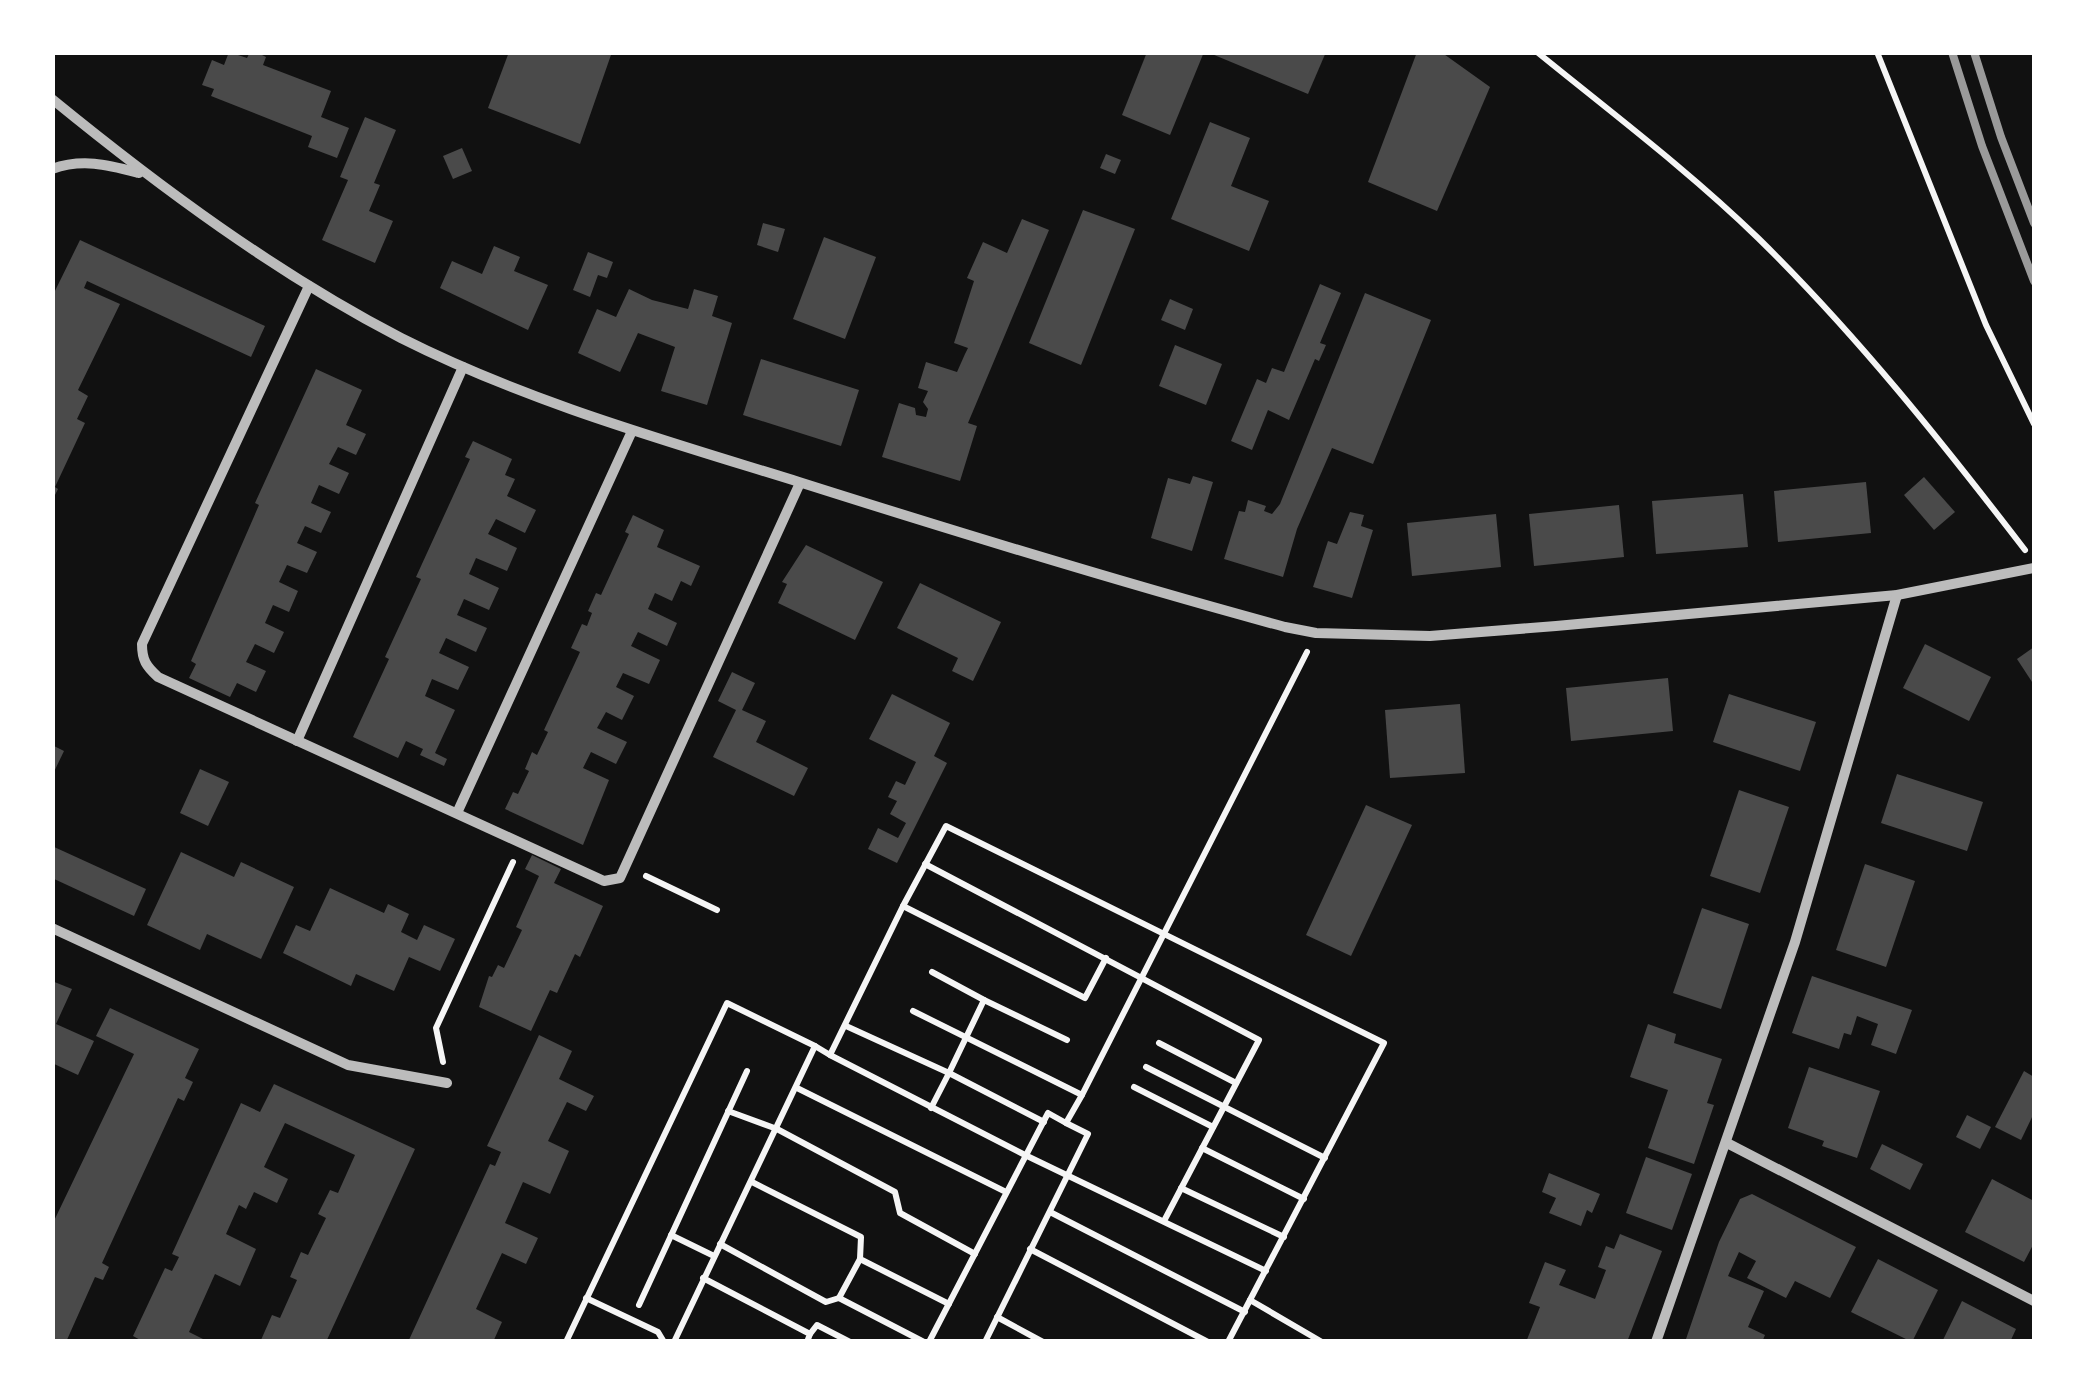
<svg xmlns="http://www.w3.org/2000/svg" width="2087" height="1394" font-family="Merriweather,serif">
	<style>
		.building { fill: #4a4a4a }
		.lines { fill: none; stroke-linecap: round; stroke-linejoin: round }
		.path { stroke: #f5f5f5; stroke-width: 6 }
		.minor { stroke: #bcbcbc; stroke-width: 10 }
		.rail { stroke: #9a9a9a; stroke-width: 8 }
	</style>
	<rect width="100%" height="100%" fill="#111"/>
	<g class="building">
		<path d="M229 52 247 58 250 52H256L266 57 263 65 331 91 321 117 349 128 337 158 308 147 312 136 211 96 214 89 202 85 212 60 224 65Z"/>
		<path d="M509 52H612L580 144 488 108Z"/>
		<path d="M1147 52H1204L1170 135 1122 115Z"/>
		<path d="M1207 52H1326L1308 94Z"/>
		<path d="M1417 52H1441L1490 87 1437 211 1368 182Z"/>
		<path d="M365 117 396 130 374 183 380 185 369 211 393 221 375 263 322 240 348 180 340 177Z"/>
		<path d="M1210 122 1250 138 1231 186 1269 201 1249 251 1171 219Z"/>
		<path d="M462 148 472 171 453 179 443 156Z"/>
		<path d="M1106 154 1121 160 1115 174 1100 168Z"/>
		<path d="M1083 210 1135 229 1081 365 1029 343Z"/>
		<path d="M1022 219 1049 230 968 423 977 426 960 481 882 457 899 403 915 408 916 415 926 417 928 409 923 402 928 391 918 388 926 362 957 372 965 354 968 348 954 343 974 281 967 278 983 242 1007 253Z"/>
		<path d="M763 223 785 229 778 252 757 245Z"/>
		<path d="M824 237 876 257 845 339 793 319Z"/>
		<path d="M80 240 265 326 251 357 87 281 84 288 120 304 78 390 88 396 77 419 85 423 55 487 58 489 52 501V297Z"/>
		<path d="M494 246 520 257 514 271 548 285 528 330 440 288 452 261 482 274Z"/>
		<path d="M588 252 613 262 607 278 598 275 590 297 573 290Z"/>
		<path d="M1320 284 1341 293 1320 343 1326 345 1319 361 1315 359 1289 420 1268 410 1252 450 1231 441 1257 379 1266 383 1272 368 1284 372Z"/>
		<path d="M629 289 652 300 688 309 694 289 718 296 712 316 732 323 707 405 661 391 675 347 638 333 620 372 578 353 597 309 616 317Z"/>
		<path d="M1365 293 1431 320 1373 464 1332 448 1297 529 1283 577 1224 559 1239 511 1245 512 1248 500 1266 506 1264 511 1272 514 1280 504Z"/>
		<path d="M1170 299 1193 309 1185 330 1161 320Z"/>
		<path d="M1175 345 1222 364 1206 405 1159 386Z"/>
		<path d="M761 359 859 390 841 446 743 415Z"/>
		<path d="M316 369 362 390 346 425 366 434 356 455 338 447 329 464 349 473 339 494 319 485 311 503 331 512 321 533 305 526 297 543 317 552 307 573 287 565 279 582 298 591 289 612 273 605 265 623 284 632 274 653 255 644 246 662 266 671 256 692 237 683 230 697 189 678 196 664 191 661 259 505 255 503Z"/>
		<path d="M473 441 512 459 505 475 515 479 507 496 536 510 525 533 496 519 488 534 517 548 507 571 476 558 469 574 499 588 489 610 464 599 457 615 487 628 476 652 446 638 439 653 469 667 458 690 432 679 425 696 455 710 435 753 447 759 444 766 420 755 423 749 406 741 398 758 353 737 389 659 385 657 421 579 416 577 470 459 465 457Z"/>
		<path d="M1193 476 1213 482 1192 551 1151 538 1168 478 1190 484Z"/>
		<path d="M1924 477 1955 512 1934 530 1904 495Z"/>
		<path d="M1866 482 1871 533 1778 542 1774 491Z"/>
		<path d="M1743 494 1748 547 1656 554 1652 501Z"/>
		<path d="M1619 505 1624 557 1534 566 1529 514Z"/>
		<path d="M1350 512 1364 515 1361 526 1373 530 1352 598 1313 587 1328 541 1337 544Z"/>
		<path d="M1496 514 1501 567 1412 576 1407 523Z"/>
		<path d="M633 515 664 530 657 547 700 566 691 586 681 581 672 601 655 593 648 609 677 623 667 646 638 632 631 646 660 660 649 684 623 673 616 687 634 696 622 720 606 712 597 728 627 742 616 764 591 752 583 768 609 780 583 845 505 809 513 792 518 794 529 771 525 769 532 752 537 755 548 732 544 730 580 652 571 648 582 624 587 626 592 613 588 611 596 593 601 595 629 534 625 532Z"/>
		<path d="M806 545 883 582 855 640 778 603 787 584 782 582Z"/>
		<path d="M920 583 1001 622 973 681 952 671 958 658 897 628Z"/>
		<path d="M1925 644 1991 677 1969 721 1903 688Z"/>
		<path d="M2034 647V685L2017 659Z"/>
		<path d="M732 672 755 683 742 710 766 721 756 742 808 768 794 796 713 757 736 710 718 701Z"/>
		<path d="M1668 678 1673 731 1571 741 1566 688Z"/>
		<path d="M892 694 950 723 934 756 947 763 897 863 868 849 878 828 898 838 906 823 890 814 897 801 888 797 896 781 905 785 916 762 869 739Z"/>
		<path d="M1729 694 1816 722 1800 771 1713 742Z"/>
		<path d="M1460 704 1465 773 1390 778 1385 710Z"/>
		<path d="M52 745 64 751 52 776Z"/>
		<path d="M200 769 229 782 208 826 180 813Z"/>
		<path d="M1897 774 1983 802 1967 851 1881 823Z"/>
		<path d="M1739 790 1789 807 1760 893 1710 876Z"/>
		<path d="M1366 805 1412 825 1351 956 1306 935Z"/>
		<path d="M52 846 146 889 134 916 52 878Z"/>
		<path d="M181 852 234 877 241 862 294 887 261 959 207 934 200 950 147 925Z"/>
		<path d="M532 855 561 869 554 883 603 906 580 957 575 954 557 993 550 990 531 1031 479 1007 489 976 492 977 498 965 504 968 522 930 516 927 539 876 525 869Z"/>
		<path d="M1865 864 1915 881 1886 967 1836 950Z"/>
		<path d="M330 888 384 913 388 904 409 914 401 932 417 940 424 925 455 939 440 971 409 957 394 991 356 974 351 986 283 953 296 925 310 931Z"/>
		<path d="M1702 908 1749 924 1721 1009 1673 993Z"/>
		<path d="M1812 976 1912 1010 1896 1054 1871 1045 1878 1024 1857 1016 1851 1035 1844 1033 1839 1049 1792 1033Z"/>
		<path d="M52 981 72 989 56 1024 94 1041 78 1075 52 1063Z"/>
		<path d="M110 1008 199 1049 185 1078 193 1082 184 1101 178 1098 130 1202 102 1263 109 1267 103 1280 95 1277 66 1342H52V1225L134 1054 96 1036Z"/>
		<path d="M1648 1024 1676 1034 1674 1043 1722 1059 1707 1103 1714 1105 1694 1164 1648 1148 1668 1090 1630 1077Z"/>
		<path d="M539 1035 572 1051 559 1079 594 1096 586 1111 567 1102 548 1141 569 1151 550 1194 523 1182 505 1223 538 1238 526 1264 502 1253 476 1309 502 1322 493 1342H408L490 1164 495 1166 501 1152 487 1146Z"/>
		<path d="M1809 1067 1880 1091 1857 1158 1822 1146 1824 1141 1788 1128Z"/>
		<path d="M2024 1071 2034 1077V1113L2021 1140 1995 1127Z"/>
		<path d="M274 1084 415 1149 326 1342 261 1340 272 1315 280 1318 297 1280 290 1277 301 1252 308 1255 326 1218 318 1214 330 1190 338 1193 355 1155 285 1123 264 1167 288 1179 277 1203 254 1192 246 1209 239 1205 226 1234 256 1249 240 1286 215 1274 189 1332 209 1342H144L133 1336 165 1268 172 1271 179 1257 172 1254 241 1103 260 1112Z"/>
		<path d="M1967 1115 1991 1127 1980 1149 1956 1137Z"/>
		<path d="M1882 1144 1923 1164 1910 1190 1870 1169Z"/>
		<path d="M1646 1157 1692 1174 1672 1230 1626 1213Z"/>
		<path d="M1549 1173 1600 1194 1592 1213 1587 1210 1581 1226 1549 1213 1556 1198 1542 1192Z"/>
		<path d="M1992 1179 2034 1201V1243L2024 1262 1965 1232Z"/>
		<path d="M1752 1194 1856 1247 1830 1298 1795 1281 1786 1298 1747 1278 1756 1261 1739 1252 1728 1276 1764 1291 1748 1327 1765 1335 1762 1342H1685L1719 1242 1740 1199Z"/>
		<path d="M1620 1234 1662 1251 1627 1342H1526L1540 1307 1529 1303 1545 1262 1566 1270 1559 1285 1595 1299 1606 1270 1598 1267 1606 1246 1614 1249Z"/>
		<path d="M1878 1259 1938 1290 1912 1342 1851 1312Z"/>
		<path d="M1962 1301 2016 1329 2010 1342H1942Z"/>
	</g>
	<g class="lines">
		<g class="path">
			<path d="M1537 52C1612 113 1689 171 1758 238 1856 334 1942 442 2025 550"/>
			<path d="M1877 52 1986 325 2034 424"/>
			<path d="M925 864 1259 1040 1164 1221"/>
			<path d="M646 876 717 910"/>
			<path d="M903 906 1085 998 1106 958"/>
			<path d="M984 1000 1067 1040"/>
			<path d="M913 1011 1082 1095"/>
			<path d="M846 1026 949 1073 984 1000 932 972"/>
			<path d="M1159 1043 1236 1083"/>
			<path d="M830 1055 1025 1155 1266 1271"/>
			<path d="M443 1062 436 1028 513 862"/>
			<path d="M1146 1067 1325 1158"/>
			<path d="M1134 1087 1213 1127"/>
			<path d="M797 1088 1006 1192"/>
			<path d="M931 1108 949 1073 1044 1122"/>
			<path d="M728 1111 777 1129 895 1192 900 1213 975 1254"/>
			<path d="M1202 1148 1304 1199"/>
			<path d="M752 1182 861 1237 860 1259 949 1304"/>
			<path d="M1181 1188 1284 1237"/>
			<path d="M1050 1212 1245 1312"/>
			<path d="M671 1235 714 1256"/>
			<path d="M720 1244 826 1302 839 1298"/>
			<path d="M1030 1249 1208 1342"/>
			<path d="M860 1259 839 1298 924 1342"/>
			<path d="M703 1278 810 1334 807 1342"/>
			<path d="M586 1298 658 1332 664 1342"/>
			<path d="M639 1305 747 1071"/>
			<path d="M997 1317 1043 1342"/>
			<path d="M810 1334 817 1325 850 1342"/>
			<path d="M566 1342 727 1003 815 1046"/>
			<path d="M674 1342 815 1046 830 1055 903 906 946 826 1384 1043 1250 1300"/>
			<path d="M929 1342 1048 1113 1066 1123 1082 1095 1307 652"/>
			<path d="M985 1342 1088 1134 1066 1123"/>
			<path d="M1228 1342 1250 1300 1322 1342"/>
		</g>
		<g class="minor">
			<path d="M52 99C161 188 276 273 401 338 528 402 664 440 799 482 960 533 1122 583 1285 627L1316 633 1430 636 1556 626 1897 595 2034 568"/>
			<path d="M52 169C83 158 108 165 139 173"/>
			<path d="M309 286 142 644C142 660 146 666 158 677L604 881 620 878 800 483"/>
			<path d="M297 741 463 367"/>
			<path d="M457 813 632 431"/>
			<path d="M52 928 348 1065 447 1083"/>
			<path d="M1727 1143 2034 1301"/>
			<path d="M1656 1342 1795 942 1897 595"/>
		</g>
		<g class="rail">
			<path d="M1952 52 1982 146 2034 281"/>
			<path d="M1974 52 2001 137 2034 223"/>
		</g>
	</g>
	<rect width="2087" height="1394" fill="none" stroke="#ffffff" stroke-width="110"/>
</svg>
